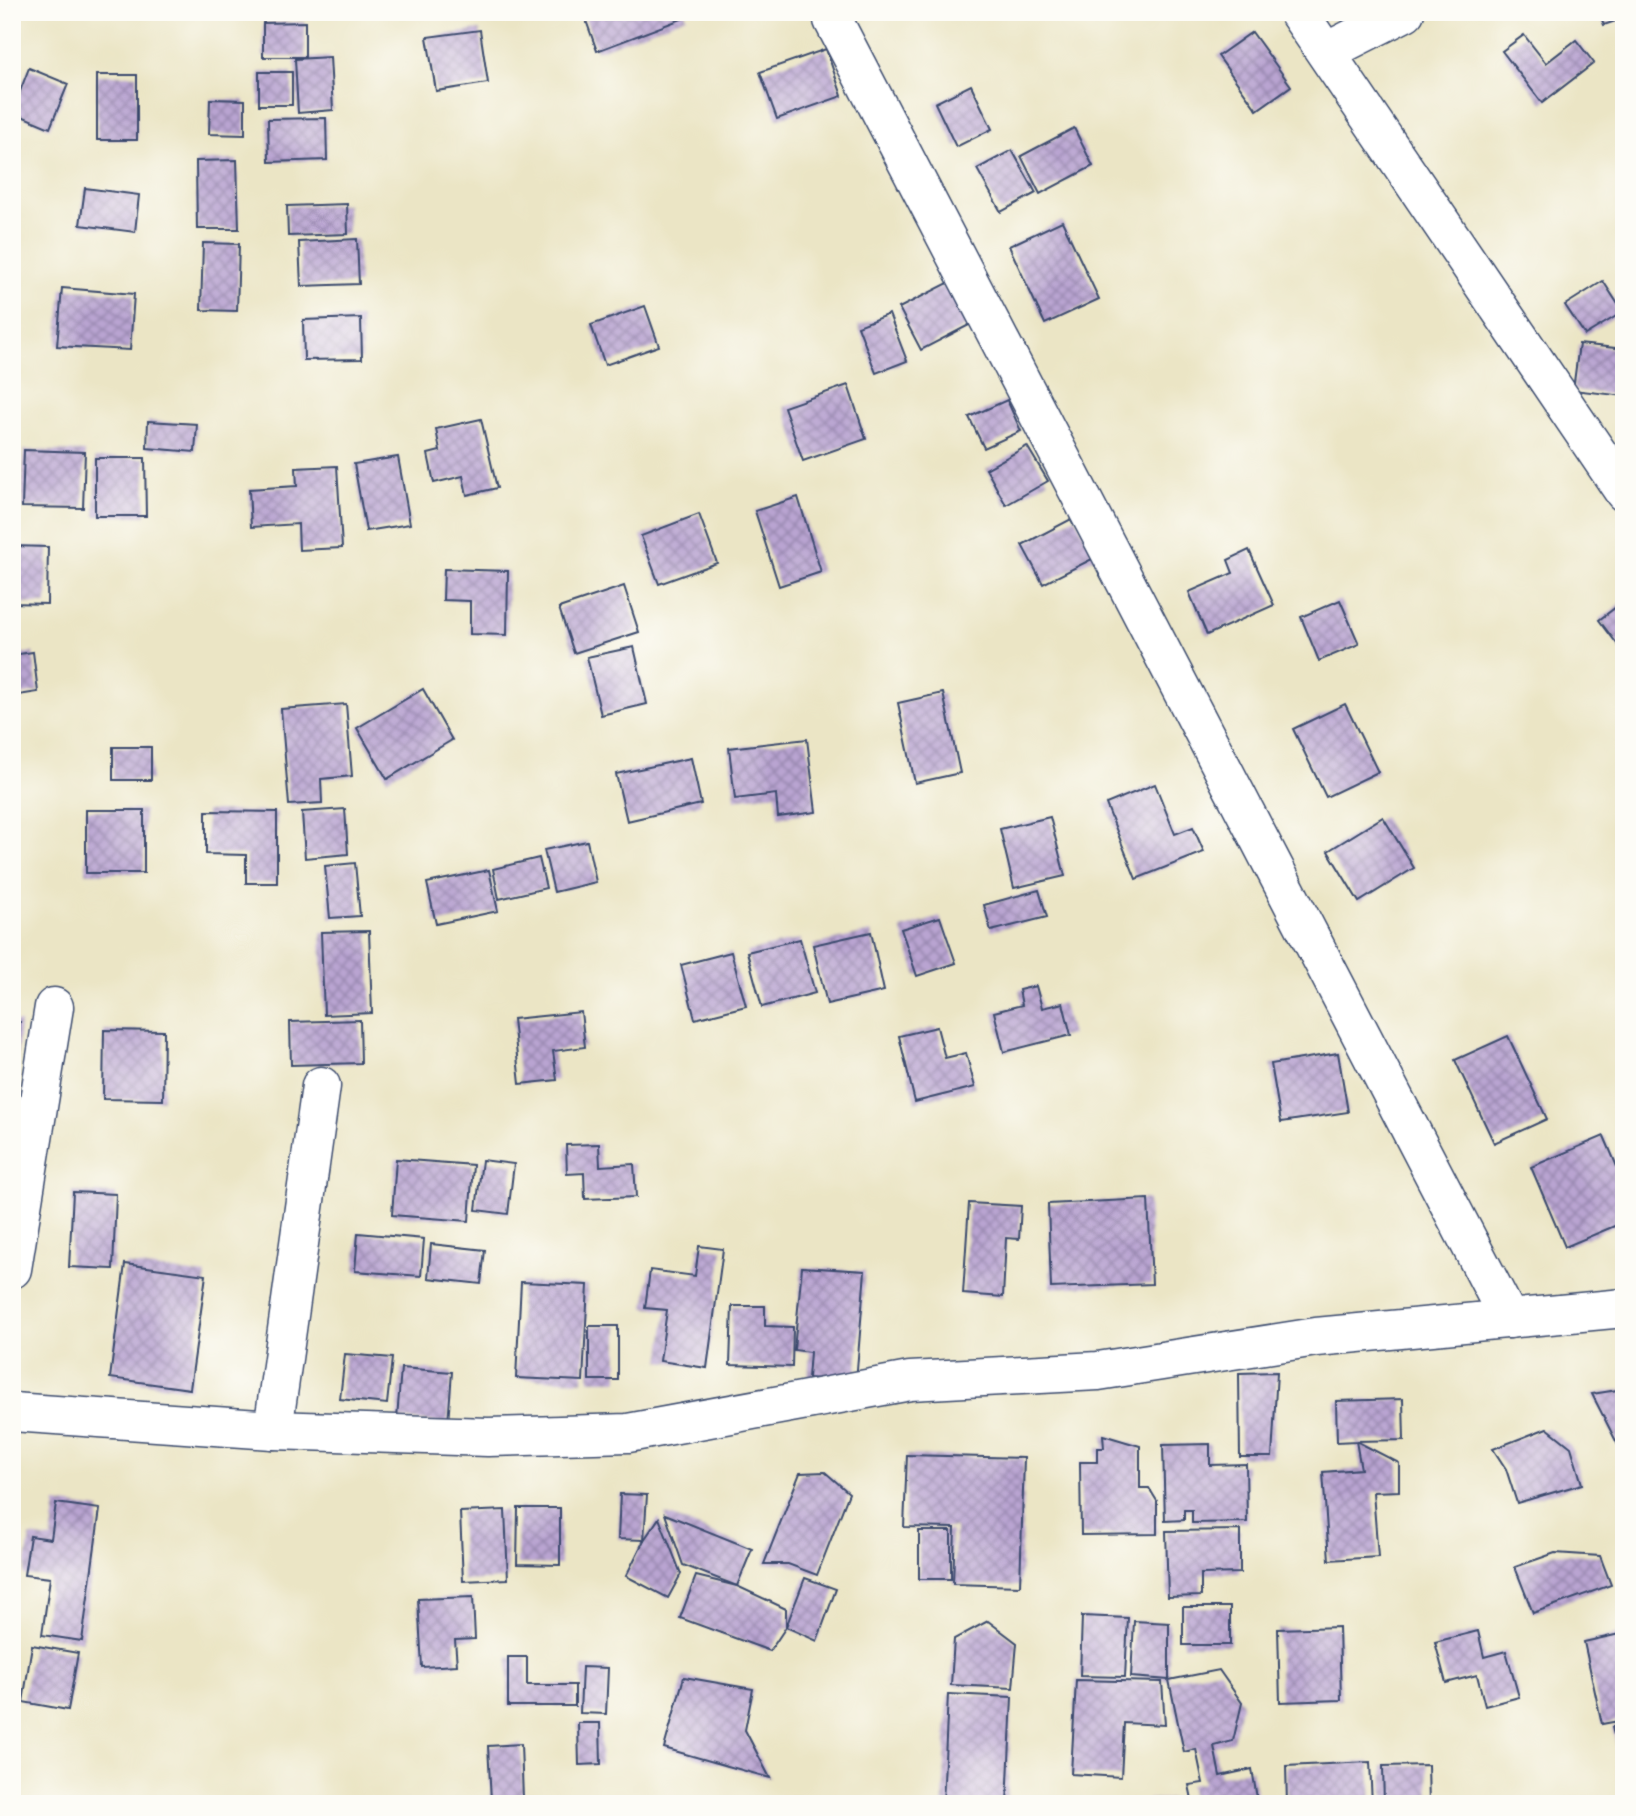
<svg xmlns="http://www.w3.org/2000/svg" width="1636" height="1816" font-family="'Architects Daughter',sans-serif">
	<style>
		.building { fill: url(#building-cross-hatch) }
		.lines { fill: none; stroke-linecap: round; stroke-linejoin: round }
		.minor-casing { stroke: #3a4a6d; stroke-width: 41 }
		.minor { stroke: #fff; stroke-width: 38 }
	</style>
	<defs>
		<pattern id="building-cross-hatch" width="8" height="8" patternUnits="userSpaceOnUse" patternTransform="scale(1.75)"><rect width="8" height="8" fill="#b9a4d1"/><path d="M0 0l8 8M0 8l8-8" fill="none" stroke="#9686ad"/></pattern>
	</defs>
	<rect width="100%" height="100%" fill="#fdfcf7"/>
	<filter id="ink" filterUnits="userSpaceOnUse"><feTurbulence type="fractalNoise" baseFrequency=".0143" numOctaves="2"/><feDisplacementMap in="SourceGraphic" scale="14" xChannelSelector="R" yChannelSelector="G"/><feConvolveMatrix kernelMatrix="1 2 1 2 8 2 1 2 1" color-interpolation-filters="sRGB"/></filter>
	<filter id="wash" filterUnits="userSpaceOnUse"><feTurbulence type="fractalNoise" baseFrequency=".00686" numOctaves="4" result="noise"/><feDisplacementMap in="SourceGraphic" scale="28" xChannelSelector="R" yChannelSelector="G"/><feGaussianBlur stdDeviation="1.57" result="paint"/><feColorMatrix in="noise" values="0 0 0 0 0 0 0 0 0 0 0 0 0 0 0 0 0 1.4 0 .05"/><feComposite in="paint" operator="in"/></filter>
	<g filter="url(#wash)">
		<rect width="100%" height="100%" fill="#ebe5c5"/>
		<g id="blocks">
			<g class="building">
				<path d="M583 12H685L687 17 597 51Z"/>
				<path d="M1339 12H1381L1347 29Z"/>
				<path d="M1599 12H1624V18L1604 25Z"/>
				<path d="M305 22V57H263V23Z"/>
				<path d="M480 30 488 83 436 91 427 37Z"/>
				<path d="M1252 32 1291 86 1257 110 1218 56Z"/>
				<path d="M1524 35 1546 63 1576 40 1594 63 1542 103 1502 51Z"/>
				<path d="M826 49 842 96 777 119 760 72Z"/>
				<path d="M330 57 333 110 298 113 295 59Z"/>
				<path d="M29 68 68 84 50 128 12 112Z"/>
				<rect x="259" y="72" width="33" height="33"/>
				<rect x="97" y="75" width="40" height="65"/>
				<path d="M971 85 992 129 956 147 935 103Z"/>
				<path d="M210 99 245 100V135L209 134Z"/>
				<path d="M326 118 327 160 269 162 268 119Z"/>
				<path d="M1074 128 1093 166 1040 194 1021 156Z"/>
				<path d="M1012 150 1036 193 1001 212 977 169Z"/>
				<path d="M237 160 239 229H197L196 161Z"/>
				<path d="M85 188 139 195 135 232 80 225Z"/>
				<path d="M347 204 348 234 288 236 287 206Z"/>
				<path d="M1062 221 1099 299 1045 324 1009 246Z"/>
				<path d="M357 239 359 284 301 286 299 242Z"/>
				<path d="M203 243 239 244 237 311 201 310Z"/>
				<path d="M1603 281 1623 312 1585 335 1565 305Z"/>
				<path d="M950 282 971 324 921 350 899 308Z"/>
				<path d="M62 288 134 294 130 350 57 346Z"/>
				<path d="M645 306 659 346 605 365 591 325Z"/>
				<path d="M889 314 907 361 876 373 858 326Z"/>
				<path d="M361 318 362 359 304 360 303 320Z"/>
				<path d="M1579 344 1624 349V396L1573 390Z"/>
				<path d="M848 385 866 439 803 461 784 407Z"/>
				<path d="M1007 400 1021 431 984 448 969 417Z"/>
				<path d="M481 419 497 488 467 495 463 476 434 483 428 454 440 451 436 429Z"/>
				<path d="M148 421 197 424 195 452 147 448Z"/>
				<path d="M1027 446 1048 481 1006 505 986 469Z"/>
				<path d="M24 450 85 452 83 508 22 507Z"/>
				<path d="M398 457 410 524 366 531 354 464Z"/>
				<path d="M95 458H145L146 516H95Z"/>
				<path d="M337 466 342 548 299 550 298 524 251 527 249 489 297 486 296 468Z"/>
				<path d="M798 497 821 572 779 586 755 511Z"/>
				<path d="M699 514 717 563 659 584 641 536Z"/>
				<path d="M1075 517 1096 557 1043 584 1022 545Z"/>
				<path d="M12 546 48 547 47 604 12 603Z"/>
				<path d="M1249 550 1274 605 1207 635 1189 592 1233 573 1228 560Z"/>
				<path d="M444 569 508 571 507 635 470 634V601L443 600Z"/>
				<path d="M624 586 639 632 574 653 559 608Z"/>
				<path d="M1340 600 1359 644 1319 661 1301 617Z"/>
				<path d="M1624 601V653L1599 620Z"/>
				<path d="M634 647 647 704 601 715 587 657Z"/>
				<path d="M33 652 38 692 12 696V655Z"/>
				<path d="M423 689 452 740 387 779 357 728Z"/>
				<path d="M943 693 960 773 915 783 898 703Z"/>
				<path d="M346 704 352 776 321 779 322 803 289 805 281 709Z"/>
				<path d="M1345 704 1378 772 1326 797 1293 729Z"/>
				<path d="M807 739 816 812 778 817 776 794 735 799 729 748Z"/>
				<rect x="113" y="747" width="38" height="33"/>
				<path d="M691 758 701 804 627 821 616 774Z"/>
				<path d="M1155 784 1175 834 1193 827 1204 852 1136 879 1106 804Z"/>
				<path d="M345 809 348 854 305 858 302 812Z"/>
				<rect x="86" y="810" width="58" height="63"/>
				<path d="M206 811 277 812V883H246V855L206 854Z"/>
				<path d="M1050 817 1065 876 1014 888 1000 829Z"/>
				<path d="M1383 817 1414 868 1359 902 1328 851Z"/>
				<path d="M587 841 596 882 554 892 544 850Z"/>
				<path d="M539 858 546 888 499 899 493 869Z"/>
				<path d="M355 863 360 916 330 918 325 866Z"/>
				<path d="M489 870 498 911 436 924 427 883Z"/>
				<path d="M1039 890 1047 917 991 931 984 905Z"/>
				<path d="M940 917 956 963 917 976 901 929Z"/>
				<path d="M369 931 372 1013 324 1015 321 932Z"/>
				<path d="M871 932 884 991 827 1004 813 945Z"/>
				<path d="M800 939 815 993 762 1007 747 952Z"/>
				<path d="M731 952 746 1006 695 1019 681 965Z"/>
				<path d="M1036 986 1042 1008 1063 1003 1071 1035 1004 1052 994 1012 1022 1005 1019 990Z"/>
				<path d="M581 1012 585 1047 553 1051 557 1080 520 1084 513 1019Z"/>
				<path d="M360 1020 361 1063 291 1065 290 1022Z"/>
				<path d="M12 1022H20L14 1100H12Z"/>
				<path d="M937 1027 945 1058 966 1053 975 1087 915 1102 899 1036Z"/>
				<path d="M104 1030 164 1031 163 1100 103 1099Z"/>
				<path d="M1508 1036 1547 1119 1494 1143 1455 1060Z"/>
				<path d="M1338 1053 1348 1112 1281 1122 1271 1064Z"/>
				<path d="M1604 1136 1624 1183V1222L1565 1247 1531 1167Z"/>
				<path d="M599 1144 600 1166 634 1164 636 1197 585 1199 584 1173 567 1174 566 1145Z"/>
				<path d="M396 1159 473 1165 469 1221 392 1215Z"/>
				<path d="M482 1160 514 1164 508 1214 476 1210Z"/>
				<path d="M73 1192 116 1194 113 1269 69 1267Z"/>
				<path d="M1148 1199 1152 1284 1051 1288 1048 1204Z"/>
				<path d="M969 1203 1021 1206 1019 1239 1006 1238 1003 1297 963 1294Z"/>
				<path d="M358 1233 424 1239 421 1276 355 1271Z"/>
				<path d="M431 1244 485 1250 481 1284 428 1278Z"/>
				<path d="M699 1246 723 1249 707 1368 660 1361 667 1310 645 1308 650 1270 695 1276Z"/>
				<path d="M125 1264 206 1275 190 1389 110 1378Z"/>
				<path d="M802 1267 865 1271 856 1382 808 1378 810 1352 794 1350Z"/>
				<path d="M521 1282 588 1285 583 1381 516 1378Z"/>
				<path d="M732 1306H765V1326L793 1327 792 1367 730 1365Z"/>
				<rect x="589" y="1326" width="29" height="54"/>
				<path d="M345 1354 392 1358 387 1404 340 1399Z"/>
				<path d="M401 1368 452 1372 448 1423 397 1419Z"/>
				<path d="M1277 1372 1272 1457H1240L1239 1373Z"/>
				<path d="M1624 1389V1450L1621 1451 1592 1394Z"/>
				<path d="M1403 1399 1404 1440 1356 1441 1399 1463V1491L1373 1492 1378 1557 1329 1560 1323 1472 1361 1469 1356 1441 1337 1442 1336 1401Z"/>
				<path d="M1547 1428 1571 1447 1582 1484 1517 1503 1506 1469 1493 1449Z"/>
				<path d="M1103 1435 1140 1446V1488H1149L1157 1501V1534L1081 1535 1080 1462H1097V1448H1104Z"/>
				<path d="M1210 1444V1465L1246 1464 1247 1522 1192 1523V1510H1184V1520L1165 1521 1163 1445Z"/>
				<path d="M907 1455 1024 1458 1020 1586 953 1584 955 1528 904 1527Z"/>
				<path d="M825 1472 849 1493 817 1575 788 1564H764L800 1473Z"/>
				<path d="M620 1494 647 1495 644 1540 618 1539Z"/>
				<path d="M56 1503 100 1509 82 1641 42 1635 50 1578 24 1575 30 1536 51 1539Z"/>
				<path d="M518 1508H560V1565L517 1564Z"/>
				<path d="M505 1510 508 1579 463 1581 460 1512Z"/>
				<path d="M665 1514 752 1549 737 1586 683 1565Z"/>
				<path d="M659 1518 681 1574 668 1598 626 1576 644 1540Z"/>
				<path d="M1240 1530V1573L1201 1574V1596L1168 1597 1166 1531Z"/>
				<rect x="919" y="1531" width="32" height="48"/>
				<path d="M1555 1553 1600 1556 1611 1585 1533 1613 1515 1567Z"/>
				<path d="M696 1576 737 1586 786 1609V1627L770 1651 680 1618Z"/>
				<path d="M805 1578 836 1589 817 1641 786 1627Z"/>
				<path d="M473 1597 475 1639 455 1640 457 1665 422 1667 418 1599Z"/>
				<rect x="1183" y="1607" width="47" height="38"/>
				<path d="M1082 1616 1128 1618 1125 1677 1080 1676Z"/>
				<path d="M988 1621 1017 1643 1013 1688 951 1685 954 1639Z"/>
				<path d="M1134 1621 1169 1623V1680L1219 1670 1242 1703 1233 1741 1214 1746 1220 1776 1252 1769 1258 1804H1193L1189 1785 1203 1783 1196 1749 1184 1752 1169 1680 1131 1677Z"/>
				<path d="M1339 1627 1341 1700 1280 1702 1278 1629Z"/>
				<path d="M1478 1631 1484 1657 1506 1651 1519 1697 1485 1706 1477 1675 1446 1683 1435 1642Z"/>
				<path d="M1624 1633V1720L1602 1724 1584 1642Z"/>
				<path d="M32 1645 78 1653 68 1710 23 1702Z"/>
				<path d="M508 1657H527V1685H575V1706H508Z"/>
				<path d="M582 1667 608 1668 606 1714 580 1713Z"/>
				<path d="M684 1677 753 1689 745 1730 770 1778 664 1748Z"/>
				<path d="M1076 1680 1162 1682 1165 1725 1124 1723 1121 1777 1071 1774Z"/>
				<path d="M948 1694 1012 1697 1007 1804H943Z"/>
				<path d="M578 1723H600L601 1764 579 1765Z"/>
				<path d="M1624 1725V1773H1623L1612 1727Z"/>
				<path d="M521 1744 523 1799 491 1800 488 1746Z"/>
				<path d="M1370 1762 1372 1804H1287L1286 1766Z"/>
				<path d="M1428 1765 1429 1804H1384L1383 1766Z"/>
				<path d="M12 1797 36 1803V1804H12Z"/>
				<rect x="1148" y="1799" width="27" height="5"/>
			</g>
		</g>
	</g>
	<g filter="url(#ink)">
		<use href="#blocks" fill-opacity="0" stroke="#3a4a6d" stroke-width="2"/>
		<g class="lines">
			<g class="minor-casing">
				<g id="minor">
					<path d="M1298 12 1624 492"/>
					<path d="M833 20 1509 1319"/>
					<path d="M1326 52 1405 12"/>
					<path d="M12 1269 54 1007"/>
					<path d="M12 1412 273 1430 488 1437 628 1433 910 1381 1098 1371 1316 1337 1624 1308"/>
					<path d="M273 1430 321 1086"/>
				</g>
			</g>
			<use href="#minor" class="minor"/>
		</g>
	</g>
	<rect width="1636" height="1816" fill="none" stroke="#fdfcf7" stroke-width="42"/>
</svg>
